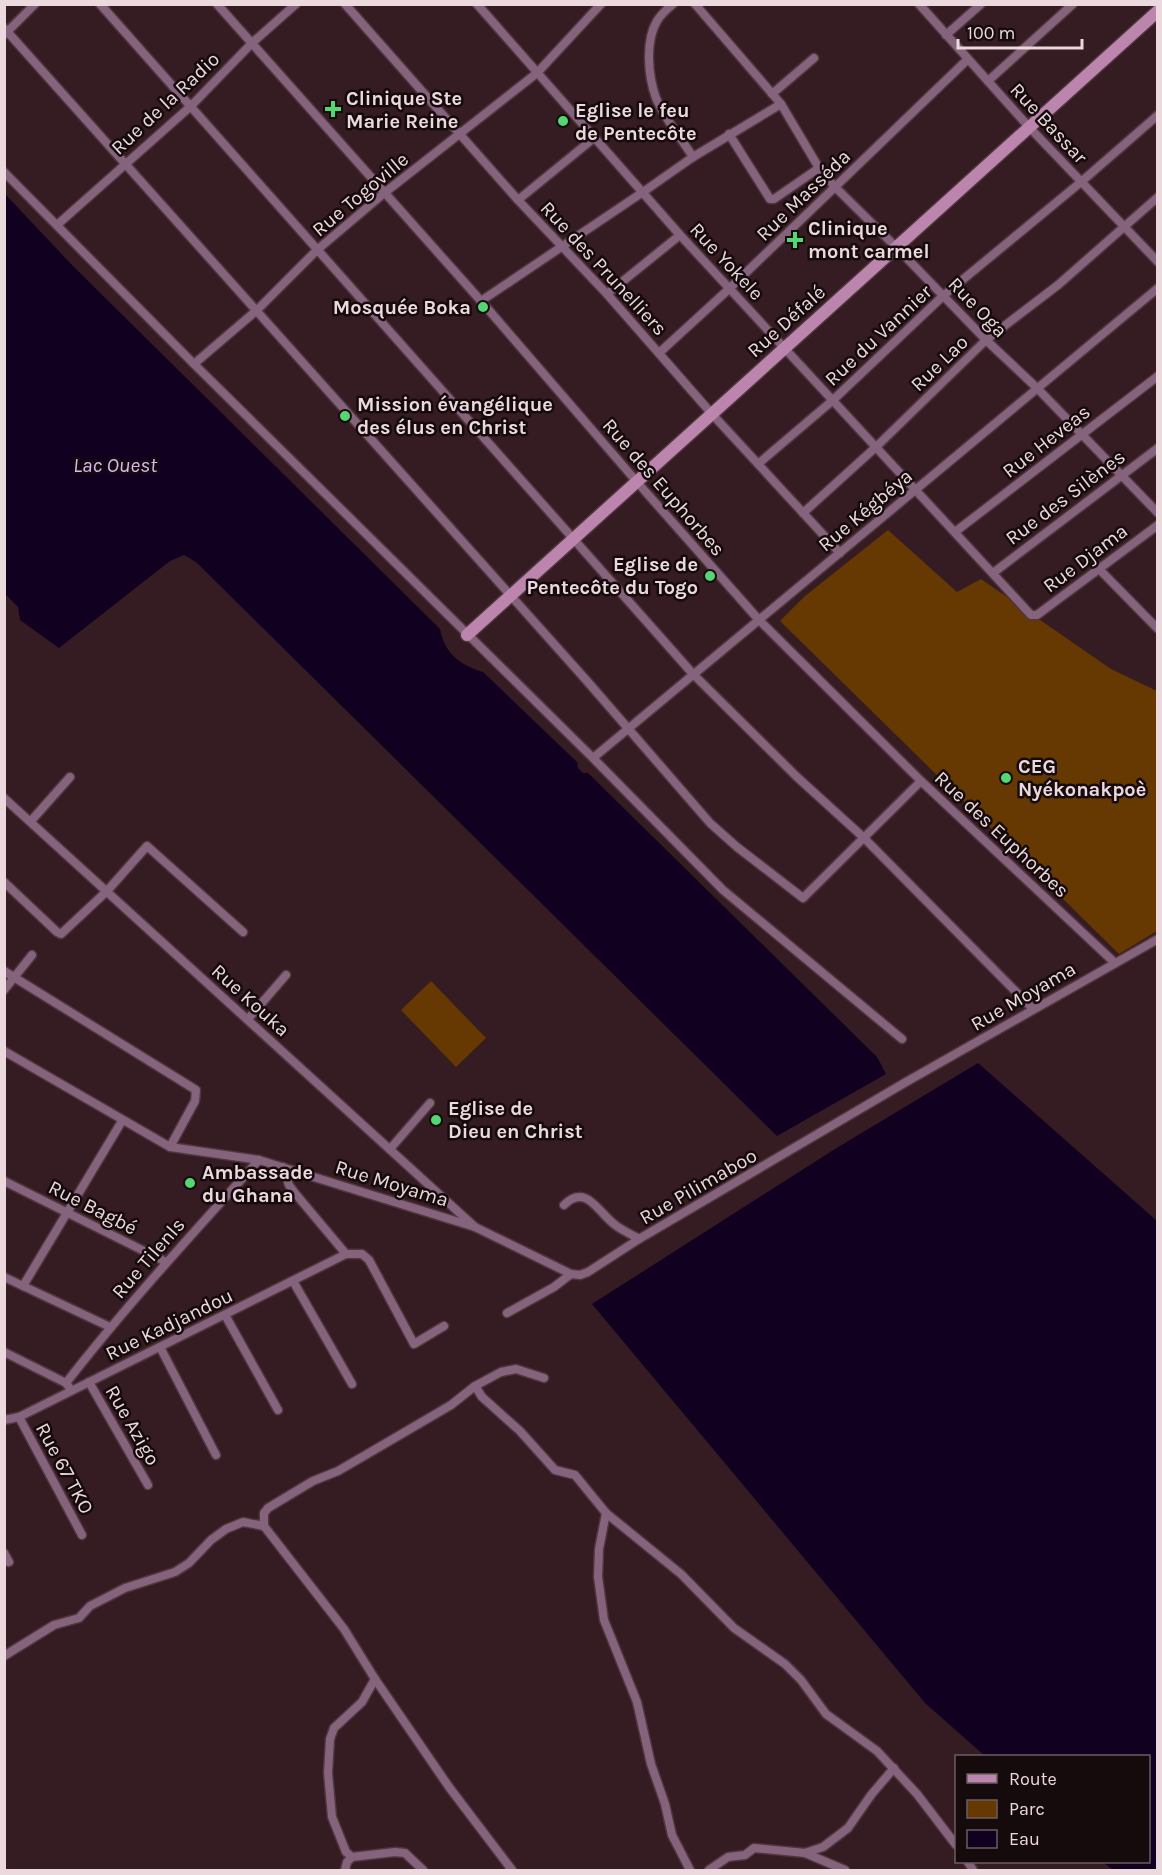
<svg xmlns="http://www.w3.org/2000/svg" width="1162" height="1875" font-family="Karla,sans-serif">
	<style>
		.green { fill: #663802 }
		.water { fill: #120021 }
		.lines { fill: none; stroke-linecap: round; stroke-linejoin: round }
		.street-casing { stroke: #4f363c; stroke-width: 11 }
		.secondary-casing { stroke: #4f363c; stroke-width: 15 }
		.street { stroke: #85637c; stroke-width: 8 }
		.secondary { stroke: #bc85ae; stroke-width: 12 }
		.poi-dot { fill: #54d672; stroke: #150a0c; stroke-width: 2 }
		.labels { text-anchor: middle; stroke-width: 5; stroke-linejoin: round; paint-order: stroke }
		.poi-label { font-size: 20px; font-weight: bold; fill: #ecd9dd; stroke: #150a0c; text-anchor: start }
		.street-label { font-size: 20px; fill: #ecd9dd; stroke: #150a0c }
		.water-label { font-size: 21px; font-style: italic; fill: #d8b7f7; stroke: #150a0c }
	</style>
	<rect width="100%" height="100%" fill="#351b22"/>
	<g class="green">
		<path d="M888 530 957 592 981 579 1111 669 1157 691V931L1119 954 780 621 805 596Z"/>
		<path d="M431 981 486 1038 456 1067 401 1010Z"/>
	</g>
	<g class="water">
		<path d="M4 193 73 266 440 629C445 654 460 665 483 672L577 762 578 768 583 773H588L877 1057 886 1074 777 1136 196 562 184 555 170 561 59 648 20 620 18 607 4 593Z"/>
		<path d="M978 1063 1157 1221V1870H1113L1103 1862H1148V1756H985L925 1703 592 1304 835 1149Z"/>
	</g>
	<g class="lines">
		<g class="street-casing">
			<g id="street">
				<path d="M100 4 693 674 797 777 863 837 1033 1009"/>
				<path d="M217 4 481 301 637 482 759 620 921 781 1115 963"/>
				<path d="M345 4 518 200 607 294 712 414 840 553"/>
				<path d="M477 4 680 235 1031 615H1037L1158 525"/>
				<path d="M673 4C667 9 661 14 657 21 645 41 648 76 656 98 664 118 681 138 693 157"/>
				<path d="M695 4 781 104 819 168 835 187 896 247 986 340 1037 388 1158 513"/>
				<path d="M919 4 1029 127 1158 262"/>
				<path d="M4 28 587 681 710 823 737 847 803 898 921 781"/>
				<path d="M5 34 35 4"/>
				<path d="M946 35 981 4"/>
				<path d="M988 81 1073 4"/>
				<path d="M772 94 814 58"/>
				<path d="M729 134 770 199H774L819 168"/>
				<path d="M4 172 194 364 593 758 723 890 902 1039"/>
				<path d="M518 200 594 138"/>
				<path d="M57 225 191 106 252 43 296 4"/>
				<path d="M607 294 680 235"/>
				<path d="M481 301 643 192 693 157 781 104"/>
				<path d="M659 353 730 288 968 59"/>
				<path d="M194 364 257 310 317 250 383 194 537 73 601 4"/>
				<path d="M758 464 832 401 943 296 1081 182 1158 115"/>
				<path d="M803 513 876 447 986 340 1058 285 1158 197"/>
				<path d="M955 532 1158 376"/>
				<path d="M1099 569 1158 629"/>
				<path d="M993 573 1158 448"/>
				<path d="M593 758 1158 288"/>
				<path d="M4 798 475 1227"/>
				<path d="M31 821 70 777"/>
				<path d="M4 882 57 932 61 934 107 891 147 846 243 932"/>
				<path d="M4 971 196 1090 195 1101 170 1147"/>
				<path d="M4 990 32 955"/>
				<path d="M248 1019 286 975"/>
				<path d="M4 1051 170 1147 259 1160 475 1227 571 1274"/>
				<path d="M390 1149 430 1103"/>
				<path d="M283 1167 289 1185 294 1192 346 1254"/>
				<path d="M4 1181 166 1262"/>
				<path d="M564 1205C586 1183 598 1212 614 1224 621 1230 631 1234 639 1239"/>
				<path d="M4 1277 110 1327"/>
				<path d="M293 1281 352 1384"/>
				<path d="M23 1286 122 1121"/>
				<path d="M507 1313 554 1287 571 1274 580 1275 588 1272 639 1239 906 1082 1158 939"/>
				<path d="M225 1315 278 1410"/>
				<path d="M160 1347 216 1455"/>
				<path d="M4 1352 66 1383 69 1387"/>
				<path d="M89 1382 148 1485"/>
				<path d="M66 1383C127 1305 193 1233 259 1160"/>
				<path d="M475 1386 482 1397 520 1431 555 1470 575 1475 606 1513 599 1549 598 1577 604 1620 637 1702 651 1764 665 1804 672 1835 690 1870"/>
				<path d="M19 1417 82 1535"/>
				<path d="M4 1420 19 1417 346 1254H362L369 1260 414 1344 444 1326"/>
				<path d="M606 1513 681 1574 734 1628 785 1664 801 1680 826 1714 877 1751 917 1794 956 1845"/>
				<path d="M264 1526 344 1629 375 1679 449 1787 512 1870"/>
				<path d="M4 1553 9 1562"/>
				<path d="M4 1656 54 1625 79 1618 90 1606 125 1588 175 1572 189 1563 211 1540 226 1529 243 1522 264 1526V1513L268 1508 313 1481 338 1471 369 1453 451 1405 475 1386 501 1372 516 1369 544 1378"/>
				<path d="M375 1679 362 1702 334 1728 330 1739 328 1773 332 1817 346 1852 352 1857 395 1852 405 1853 423 1870"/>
				<path d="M805 1853 845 1870"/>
				<path d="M968 1862 973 1870"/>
				<path d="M345 1870 347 1862 352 1857"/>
				<path d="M709 1870 728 1857 745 1855 754 1848 805 1853 823 1847 848 1828 871 1795 894 1768"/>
			</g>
		</g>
		<g class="secondary-casing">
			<path id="secondary" d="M467 635 1158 11"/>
		</g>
		<use href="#street" class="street"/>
		<use href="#secondary" class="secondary"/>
	</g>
	<g class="poi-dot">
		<path d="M330 100h6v6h6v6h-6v6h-6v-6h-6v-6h6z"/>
		<circle cx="563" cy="121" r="6"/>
		<path d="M792 231h6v6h6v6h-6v6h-6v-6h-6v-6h6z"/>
		<circle cx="483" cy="307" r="6"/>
		<circle cx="345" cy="416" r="6"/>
		<circle cx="710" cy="576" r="6"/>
		<circle cx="1006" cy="778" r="6"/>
		<circle cx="436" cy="1120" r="6"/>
		<circle cx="190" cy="1183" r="6"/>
	</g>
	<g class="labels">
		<g class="poi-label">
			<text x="346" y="105">Clinique Ste<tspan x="346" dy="23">Marie Reine</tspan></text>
			<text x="575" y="117">Eglise le feu<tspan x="575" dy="23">de Pentecôte</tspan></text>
			<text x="808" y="235">Clinique<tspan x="808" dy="23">mont carmel</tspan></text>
			<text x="471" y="314" text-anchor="end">Mosquée Boka</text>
			<text x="357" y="411">Mission évangélique<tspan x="357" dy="23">des élus en Christ</tspan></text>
			<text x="698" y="571" text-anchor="end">Eglise de<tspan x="698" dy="23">Pentecôte du Togo</tspan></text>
			<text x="1018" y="773">CEG<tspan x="1018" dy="23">Nyékonakpoè</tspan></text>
			<text x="448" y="1115">Eglise de<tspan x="448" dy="23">Dieu en Christ</tspan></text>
			<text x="202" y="1179">Ambassade<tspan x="202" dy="23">du Ghana</tspan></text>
		</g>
		<g class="street-label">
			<text transform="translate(165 103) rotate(-43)" y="7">Rue de la Radio</text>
			<text transform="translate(1049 123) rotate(47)" y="7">Rue Bassar</text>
			<text transform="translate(360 194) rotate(-40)" y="7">Rue Togoville</text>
			<text transform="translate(803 195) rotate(-44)" y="7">Rue Masséda</text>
			<text transform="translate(727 261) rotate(47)" y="7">Rue Yokele</text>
			<text transform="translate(604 268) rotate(47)" y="7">Rue des Prunelliers</text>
			<text transform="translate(978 307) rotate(46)" y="7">Rue Oga</text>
			<text transform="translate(786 321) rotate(-42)" y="7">Rue Défalé</text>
			<text transform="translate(878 335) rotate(-43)" y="7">Rue du Vannier</text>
			<text transform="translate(939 363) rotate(-44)" y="7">Rue Lao</text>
			<text transform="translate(1046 441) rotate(-38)" y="7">Rue Heveas</text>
			<text transform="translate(664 487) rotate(49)" y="7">Rue des Euphorbes</text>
			<text transform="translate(1065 497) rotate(-37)" y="7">Rue des Silènes</text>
			<text transform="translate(865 510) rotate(-40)" y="7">Rue Kégbéya</text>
			<text transform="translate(1085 558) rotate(-37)" y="7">Rue Djama</text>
			<text transform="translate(1002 834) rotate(43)" y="7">Rue des Euphorbes</text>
			<text transform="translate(1023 996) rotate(-30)" y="7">Rue Moyama</text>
			<text transform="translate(251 1000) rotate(42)" y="7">Rue Kouka</text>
			<text transform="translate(392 1183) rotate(17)" y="7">Rue Moyama</text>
			<text transform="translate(698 1186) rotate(-30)" y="7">Rue Pilimaboo</text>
			<text transform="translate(93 1207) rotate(27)" y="7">Rue Bagbé</text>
			<text transform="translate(148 1258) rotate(-49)" y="7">Rue Tilenls</text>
			<text transform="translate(169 1324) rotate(-26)" y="7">Rue Kadjandou</text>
			<text transform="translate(133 1425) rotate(60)" y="7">Rue Azigo</text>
			<text transform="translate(65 1468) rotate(62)" y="7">Rue 67 TKO</text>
		</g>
		<g class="water-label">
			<text x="115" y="472">Lac Ouest</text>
		</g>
	</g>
	<rect width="1162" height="1875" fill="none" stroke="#ecd9dd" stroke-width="12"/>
	<rect x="955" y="1755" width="195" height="108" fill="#150a0c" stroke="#6b5d60" stroke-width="1.5"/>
	<rect x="967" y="1774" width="30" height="9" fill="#bc85ae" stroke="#6b5d60" stroke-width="1.5"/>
	<text x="1009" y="1785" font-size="18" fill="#ecd9dd">Route</text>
	<rect x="967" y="1800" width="30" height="18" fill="#663802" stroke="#6b5d60" stroke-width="1.5"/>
	<text x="1009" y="1815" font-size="18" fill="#ecd9dd">Parc</text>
	<rect x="967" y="1830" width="30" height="18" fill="#120021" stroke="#6b5d60" stroke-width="1.5"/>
	<text x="1009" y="1845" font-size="18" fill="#ecd9dd">Eau</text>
	<path d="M958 39v9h124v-9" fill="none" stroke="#ecd9dd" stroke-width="3"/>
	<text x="967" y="39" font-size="18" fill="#ecd9dd" stroke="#150a0c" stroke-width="4.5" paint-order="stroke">100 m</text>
</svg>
